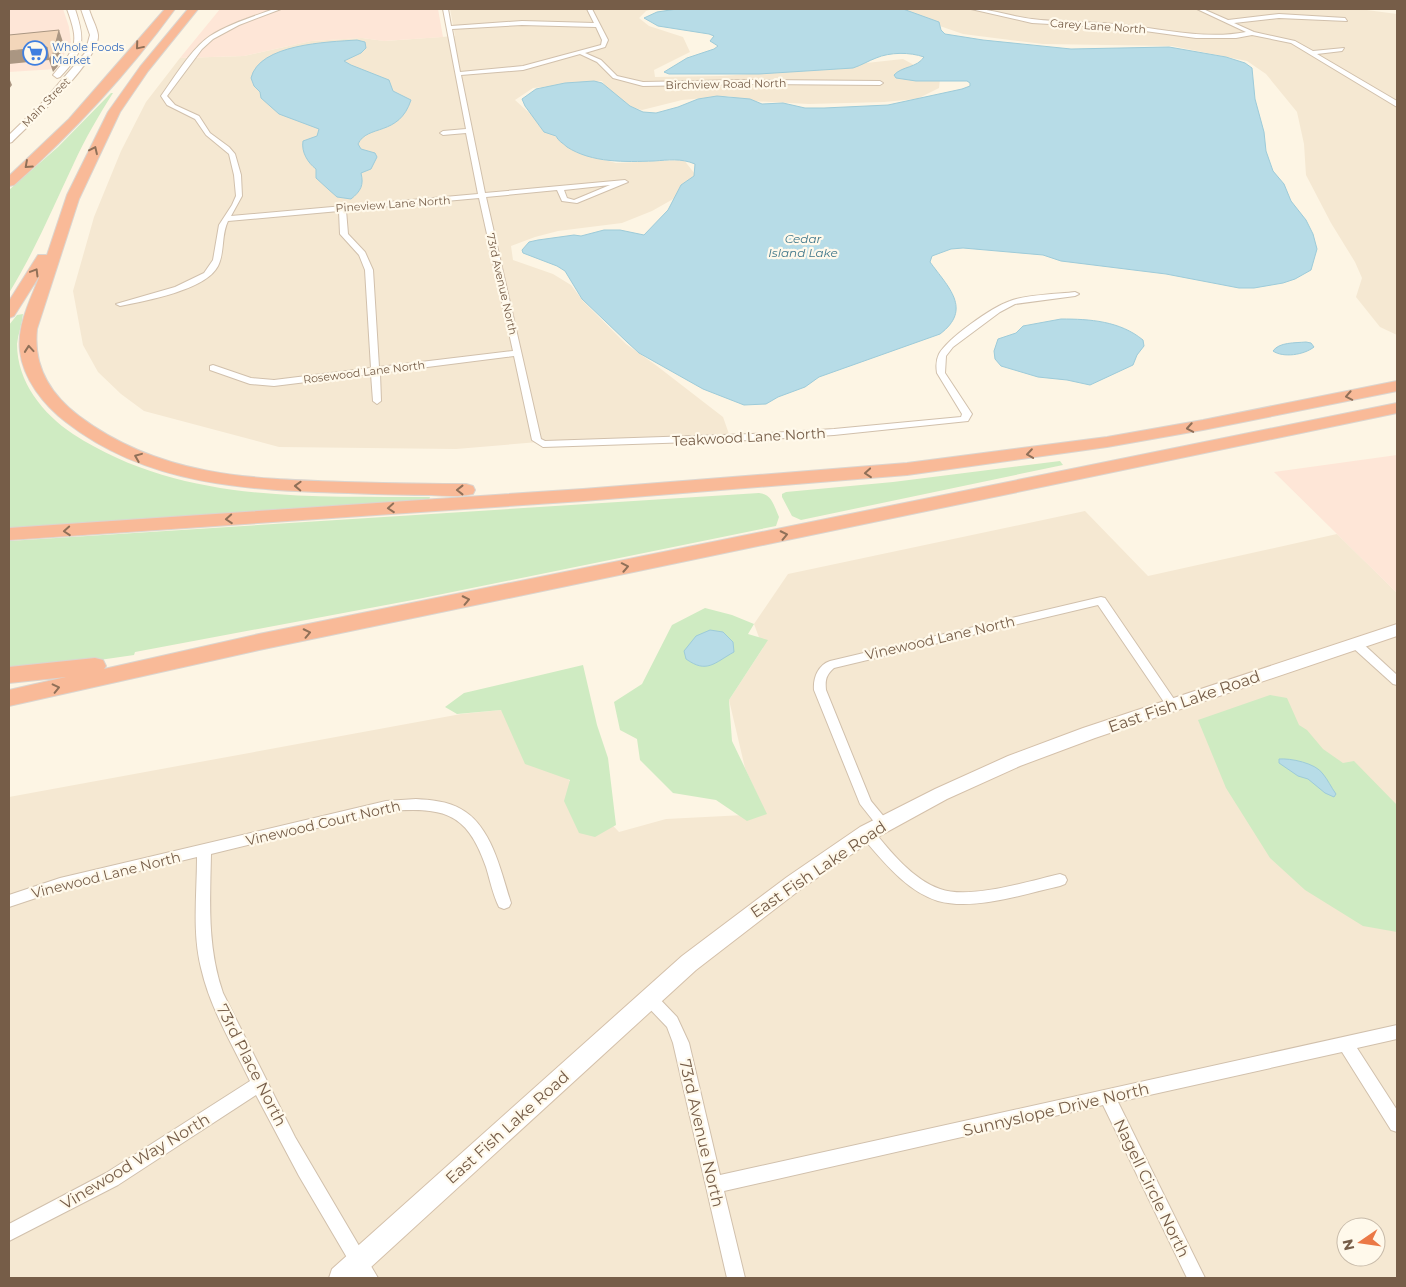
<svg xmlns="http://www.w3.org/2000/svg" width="1406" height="1287" font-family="Montserrat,sans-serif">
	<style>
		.residential { fill: #f5e8d2; fill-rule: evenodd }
		.commercial { fill: #fee6d7 }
		.green { fill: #cfebc2 }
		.water { fill: #b7dce7; stroke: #9dcbd9 }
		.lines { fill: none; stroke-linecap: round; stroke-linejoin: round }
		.street-casing { stroke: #d1c0ac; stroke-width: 2 }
		.secondary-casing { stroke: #d4c0aa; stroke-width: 2 }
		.highway-casing { stroke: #dbd5cf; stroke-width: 2 }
		.street { fill: #fff; fill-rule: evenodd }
		.secondary { fill: #fff; fill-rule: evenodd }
		.highway { fill: #f9ba98; fill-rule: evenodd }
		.shaded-wall { fill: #aa9682 }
		.building { fill: #f3d6ba; stroke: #aa9682 }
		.oneway { stroke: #907058 }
		.labels { text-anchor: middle; stroke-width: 4.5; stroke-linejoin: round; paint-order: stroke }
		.far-street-label { font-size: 11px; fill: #765d48; stroke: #fff9eb }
		.far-shop-label { font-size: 11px; fill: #366cbe; stroke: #fff9eb; text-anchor: start }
		.far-water-label { font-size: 12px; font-style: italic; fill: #41788b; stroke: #fff9eb }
		.street-label { font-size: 14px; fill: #765d48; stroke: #fff9eb }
		.near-street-label { font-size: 16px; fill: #765d48; stroke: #fff9eb }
	</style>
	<rect width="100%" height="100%" fill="#fdf5e4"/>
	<g class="residential">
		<path d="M450 9H653L646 11 639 18 649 26 683 37 690 52 654 70 655 77 722 76 793 71 903 59 940 79 939 88 917 99 884 102 809 104 752 101 728 96 682 100 642 110 616 103 602 81 533 88 515 100 557 138 576 152 616 163 684 160 698 178 675 198 652 211 622 223 558 231 535 237 511 246 513 260 553 274 571 285 583 301 626 344 657 366 723 417 729 434 551 441 456 449 279 447 144 411 121 394 98 372 83 345 73 291 94 217 121 151 146 102 180 58 244 56 311 41 362 38 385 41 455 36Z"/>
		<path d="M902 9H1359L1397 14V335L1380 327 1356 297 1362 278 1355 262 1331 223 1306 175 1304 144 1297 112 1266 74 1247 61 1172 46 1043 44 963 34 934 24Z"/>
		<path d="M1085 511 1148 576 1337 534 1397 593V1278H9V797L461 714 501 710 619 832 666 819 766 814 745 768 729 700 763 648 754 624 788 574ZM1346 1227H1376V1257H1346Z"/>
	</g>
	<g class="commercial">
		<path d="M9 9H63L69 27 71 42 56 69 9 72Z"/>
		<path d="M220 9H438L443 37 384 41 362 38 311 41 244 56 180 58Z"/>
		<path d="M1397 455V593L1274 472Z"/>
	</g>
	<g class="green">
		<path d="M111 93H113C99 115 85 139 74 163 53 207 35 251 9 293V190L58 147Z"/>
		<path d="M23 314C22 324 18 334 17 344 17 382 43 414 73 434 181 504 307 496 430 497L429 500 9 529V325L17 315Z"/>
		<path d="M1060 461 1063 465 801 520 792 516 782 497V494L786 492 893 482Z"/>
		<path d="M759 493C772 494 774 506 779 517L776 526 418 599 135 652 134 655 44 668 9 669V541Z"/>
		<path d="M705 608 732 615 754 624 748 634 768 640 729 700 732 741 767 814 747 821 716 800 673 793 640 760 637 739 620 730 614 702 642 684 672 625Z"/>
		<path d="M583 665 597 725 608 758 616 825 595 837 579 833 564 801 570 780 525 764 501 710 457 714 445 707 464 693Z"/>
		<path d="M1270 695 1287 698 1299 725 1307 730 1323 749 1343 763 1354 761 1397 805V932L1363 926 1305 890 1270 858 1226 788 1198 720Z"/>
	</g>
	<g class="water">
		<path d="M677 9H903L939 22 941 30 945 34 983 40 1071 49 1169 47 1226 57 1245 63 1252 68 1255 99 1264 132 1266 151 1273 171 1284 184 1291 201 1306 220 1313 234 1317 249 1311 270 1295 279 1283 283 1254 288H1239L1166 274 1061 261 1043 255 963 248 951 249 932 256 930 262C948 287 973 309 940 334L819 377 805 387 778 397 766 404 744 405 703 389 639 353 627 342 582 299 565 271 557 266 523 253 522 250 529 242 538 240 574 235 581 236 604 230H620L644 235 668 210 681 185 694 176 695 164C681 158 668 160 654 161 625 162 592 163 567 147 563 143 558 141 556 136L544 132 525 106 522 99 536 89 565 83 594 81 602 83 630 106 643 112 656 113 678 107 698 99 717 96 750 99 762 104 783 103 805 108H824L888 105 962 89 970 86V83L967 81H916L896 78 894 75C902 66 917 68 924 57 910 52 890 52 876 58 868 61 862 65 853 68L759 74H669L664 72 687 58 714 49 718 46 710 41 714 36 709 34 658 26 644 18 657 12Z"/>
		<path d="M357 40 365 42 366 48 361 53 344 61 351 65 389 80 393 91 411 100C399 137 367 124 358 144L361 149 375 153 377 157 371 169 361 173C364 185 361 191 351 199L337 197 328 189 316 178V169C308 163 301 152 303 141L317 136 319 129 279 114 261 98 260 92 254 86 251 78C259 44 327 42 357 40Z"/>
		<path d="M1061 319C1090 319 1120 321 1143 340L1144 346 1137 355 1133 365 1090 385 1067 380 1038 377 1001 366 995 359 994 351 998 339 1016 333 1023 326Z"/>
		<path d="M1306 342 1311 343 1314 347C1304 355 1283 358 1273 351 1279 342 1295 343 1306 342Z"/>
		<path d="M710 630 723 632 733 642 734 652C714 663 707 674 686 659L684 651 696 636Z"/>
		<path d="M1279 759C1290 758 1316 763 1323 774 1328 780 1331 787 1336 794L1334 797 1325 793 1308 779 1298 776 1279 763Z"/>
	</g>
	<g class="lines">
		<g class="street-casing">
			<g id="street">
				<path d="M274 9H281L239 25 213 39 202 49 167 96 175 105 199 116 210 133 229 147 235 154 241 175 242 196 231 216 478 194 466 133 443 135 440 133 443 131 466 129 443 9H448L451 26 522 21 594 23 587 9H592L608 40 605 47 585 53 601 60 617 76 643 82 749 80 880 81 883 83 880 85 749 84 643 86 613 78 597 62 580 54 523 70 461 75 485 193 625 180 628 182 577 203 562 201 557 190 486 197 541 439 545 441 752 434 834 429 961 417 962 414 937 373C936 367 936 360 939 354 948 338 992 307 1010 301 1024 295 1058 294 1075 292L1079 294 1075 296 1015 304 1000 312 953 347 946 356 945 373 972 414 968 421 834 435 752 440 543 447 532 440 514 356 380 373 381 401 377 404 373 401 371 374 274 386 250 384 210 370V366L213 365 251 378 274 380 371 368 365 270 359 255 340 234 339 211 228 221C221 235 225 252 218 266 206 290 145 301 120 306L116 304 175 287 204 273 213 260 219 225 232 205 236 196 234 175 229 154 206 135 195 119 167 105 161 96C174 78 192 48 210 36 229 24 252 17 274 9ZM522 25 596 27 602 40 601 45 523 66 460 72 452 29ZM610 185 574 200 567 198 564 190ZM479 198 513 351 379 367 373 270 365 252 348 234 346 210Z"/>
				<path d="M971 9C991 8 1012 17 1032 19 1062 23 1094 21 1124 25 1164 29 1206 40 1246 32L1197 9H1203L1228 20 1279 14 1345 18 1347 21 1279 18 1234 23 1254 32 1295 41 1313 51 1344 48 1342 51 1317 54 1397 101V107L1291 43 1252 35 1236 38H1196L1123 28 1032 23Z"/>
				<path d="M1101 597 1105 598 1176 702 1178 705 1176 708H1168L1098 605 834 668C826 675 825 680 826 690L871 801 890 824 889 828 884 829 879 828 860 804 814 690C813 678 818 665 830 661Z"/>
				<path d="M1356 640 1360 641 1397 675V685L1393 684 1352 647 1350 644 1352 641Z"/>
				<path d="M416 799C431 800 447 801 461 809 492 826 501 872 511 903L509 907 504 909 499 907C493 895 490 880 486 867 466 809 441 808 386 811L211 854C210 901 207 947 223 993L295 1137 378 1278H359L299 1176 256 1095 118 1185 9 1241V1224L106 1173 250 1081C232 1044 210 1008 201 968 192 932 197 894 197 857L60 890 9 907V895L60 878 386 801Z"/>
				<path d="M867 828 872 829C890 851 912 879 940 889 970 900 1029 881 1060 874L1065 876 1067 880 1065 884 1060 886C1024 894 974 911 938 901 906 891 883 861 862 837L860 833 862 829Z"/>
				<path d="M649 991 654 993 677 1017 689 1043 720 1175 1397 1025V1039L1357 1048 1397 1110V1132L1391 1130 1342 1052 1118 1102 1205 1278H1187L1103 1105 724 1191 745 1278H727L673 1043 667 1027 644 1003 642 998 644 993Z"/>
			</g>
		</g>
		<g class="secondary-casing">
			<g id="secondary">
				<path d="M67 9H75C86 42 84 52 60 77L57 78 53 75C76 47 80 45 67 9Z"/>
				<path d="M81 9H89C91 17 97 27 98 35 100 60 31 123 12 142L9 143V135L42 103 85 53 90 35Z"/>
				<path d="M1397 624V636L1095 738 1020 766 947 799 874 839 801 889 696 970 359 1278H329L332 1269 682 956 787 877 860 827 935 789 1008 756 1083 728Z"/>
			</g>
		</g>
		<g class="highway-casing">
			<g id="highway">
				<path d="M165 9H175C128 73 73 133 14 185L9 186V176L69 119Z"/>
				<path d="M188 9H198L148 71 120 112 79 199 37 329C33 366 50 394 79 416 159 476 249 479 345 482 385 483 426 484 466 484L473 486 475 490 473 494C459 497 445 496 431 495 403 495 375 494 348 493 248 490 148 486 66 422 44 405 23 379 20 351 17 324 31 299 40 275L14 316 9 318V301L38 255H47L67 195 108 112 140 67Z"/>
				<path d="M1397 381V391L1203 430 1107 447 907 475 583 501 9 540V528L583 489 907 463 1107 437 1203 420Z"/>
				<path d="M1397 403V413L259 650 9 706V690L66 677 9 683V667L95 658 103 660 106 666 104 669 259 634Z"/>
			</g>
		</g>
		<use href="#street" class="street"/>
		<use href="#secondary" class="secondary"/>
		<use href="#highway" class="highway"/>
	</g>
	<g class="shaded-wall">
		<path d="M59 30 63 42 58 66 53 72 49 60 9 64V51L47 47Z"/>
		<path d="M9 78 12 85 9 89Z"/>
	</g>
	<path class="building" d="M59 30 53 54 49 59 47 47 9 51V35Z"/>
	<defs><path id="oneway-chevron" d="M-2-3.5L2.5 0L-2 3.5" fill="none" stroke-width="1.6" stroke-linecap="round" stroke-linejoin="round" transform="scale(1.25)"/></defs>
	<g class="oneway">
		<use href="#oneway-chevron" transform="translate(139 46) rotate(130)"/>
		<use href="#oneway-chevron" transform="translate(94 150) rotate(-65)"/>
		<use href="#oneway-chevron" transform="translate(28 165) rotate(138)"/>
		<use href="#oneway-chevron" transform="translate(35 272) rotate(-59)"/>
		<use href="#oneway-chevron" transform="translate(29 349) rotate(-95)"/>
		<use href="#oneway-chevron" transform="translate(1349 396) rotate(169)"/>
		<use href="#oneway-chevron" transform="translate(1190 428) rotate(170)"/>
		<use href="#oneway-chevron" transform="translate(1030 454) rotate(172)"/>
		<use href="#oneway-chevron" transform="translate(138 457) rotate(-158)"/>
		<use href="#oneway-chevron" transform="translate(868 473) rotate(175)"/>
		<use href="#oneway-chevron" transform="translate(298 486) rotate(-178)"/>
		<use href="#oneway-chevron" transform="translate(460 490) rotate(180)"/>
		<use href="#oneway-chevron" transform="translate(391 508) rotate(176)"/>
		<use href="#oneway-chevron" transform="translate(229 519) rotate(176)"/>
		<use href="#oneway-chevron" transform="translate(67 531) rotate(176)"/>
		<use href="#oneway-chevron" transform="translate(784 535) rotate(-12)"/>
		<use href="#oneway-chevron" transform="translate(625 567) rotate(-11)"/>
		<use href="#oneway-chevron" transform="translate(466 600) rotate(-12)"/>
		<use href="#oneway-chevron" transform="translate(307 633) rotate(-12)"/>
		<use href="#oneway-chevron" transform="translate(56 688) rotate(-13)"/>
	</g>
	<defs>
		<g id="supermarket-ring" transform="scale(1.25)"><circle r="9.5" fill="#fff9eb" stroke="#3f7fe0" stroke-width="1.5"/><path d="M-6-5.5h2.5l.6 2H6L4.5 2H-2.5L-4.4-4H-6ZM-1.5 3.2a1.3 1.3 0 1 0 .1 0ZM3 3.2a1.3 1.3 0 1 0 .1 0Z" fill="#3f7fe0"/></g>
	</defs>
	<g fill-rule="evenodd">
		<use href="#supermarket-ring" x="35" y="53"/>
	</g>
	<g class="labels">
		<g class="far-street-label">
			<text transform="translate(1098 26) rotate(4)" y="4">Carey Lane North</text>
			<text transform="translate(726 84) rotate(-1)" y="4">Birchview Road North</text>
			<text transform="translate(46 102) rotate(-46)" y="4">Main Street</text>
			<text transform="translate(393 204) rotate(-4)" y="4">Pineview Lane North</text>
			<text transform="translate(502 284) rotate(77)" y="4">73rd Avenue North</text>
			<text transform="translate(364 372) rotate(-7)" y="4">Rosewood Lane North</text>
		</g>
		<g class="far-shop-label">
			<text x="52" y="51">Whole Foods<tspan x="52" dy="13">Market</tspan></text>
		</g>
		<g class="far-water-label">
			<text x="803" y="243">Cedar<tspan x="803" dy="14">Island Lake</tspan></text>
		</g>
		<g class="street-label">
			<text transform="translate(749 437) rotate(-3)" y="5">Teakwood Lane North</text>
			<text transform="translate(940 638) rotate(-13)" y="5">Vinewood Lane North</text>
			<text transform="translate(323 823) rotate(-13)" y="5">Vinewood Court North</text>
			<text transform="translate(106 875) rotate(-14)" y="5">Vinewood Lane North</text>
		</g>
		<g class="near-street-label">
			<text transform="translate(1184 701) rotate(-19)" y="6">East Fish Lake Road</text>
			<text transform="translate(818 869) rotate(-34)" y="6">East Fish Lake Road</text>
			<text transform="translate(252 1065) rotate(63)" y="6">73rd Place North</text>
			<text transform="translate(1056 1109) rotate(-13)" y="6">Sunnyslope Drive North</text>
			<text transform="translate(507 1127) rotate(-42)" y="6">East Fish Lake Road</text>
			<text transform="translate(702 1133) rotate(77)" y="6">73rd Avenue North</text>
			<text transform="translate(135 1161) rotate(-31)" y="6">Vinewood Way North</text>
			<text transform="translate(1152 1188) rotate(64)" y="6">Nagell Circle North</text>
		</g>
	</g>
	<rect width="1406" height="1287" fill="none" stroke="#765d48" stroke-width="20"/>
	<g transform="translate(1361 1242) rotate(257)"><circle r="24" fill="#fff9eb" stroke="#c8bbaa"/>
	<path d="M0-4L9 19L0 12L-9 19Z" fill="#eb7845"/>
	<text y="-8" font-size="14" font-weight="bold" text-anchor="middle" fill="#765d48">N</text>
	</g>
</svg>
